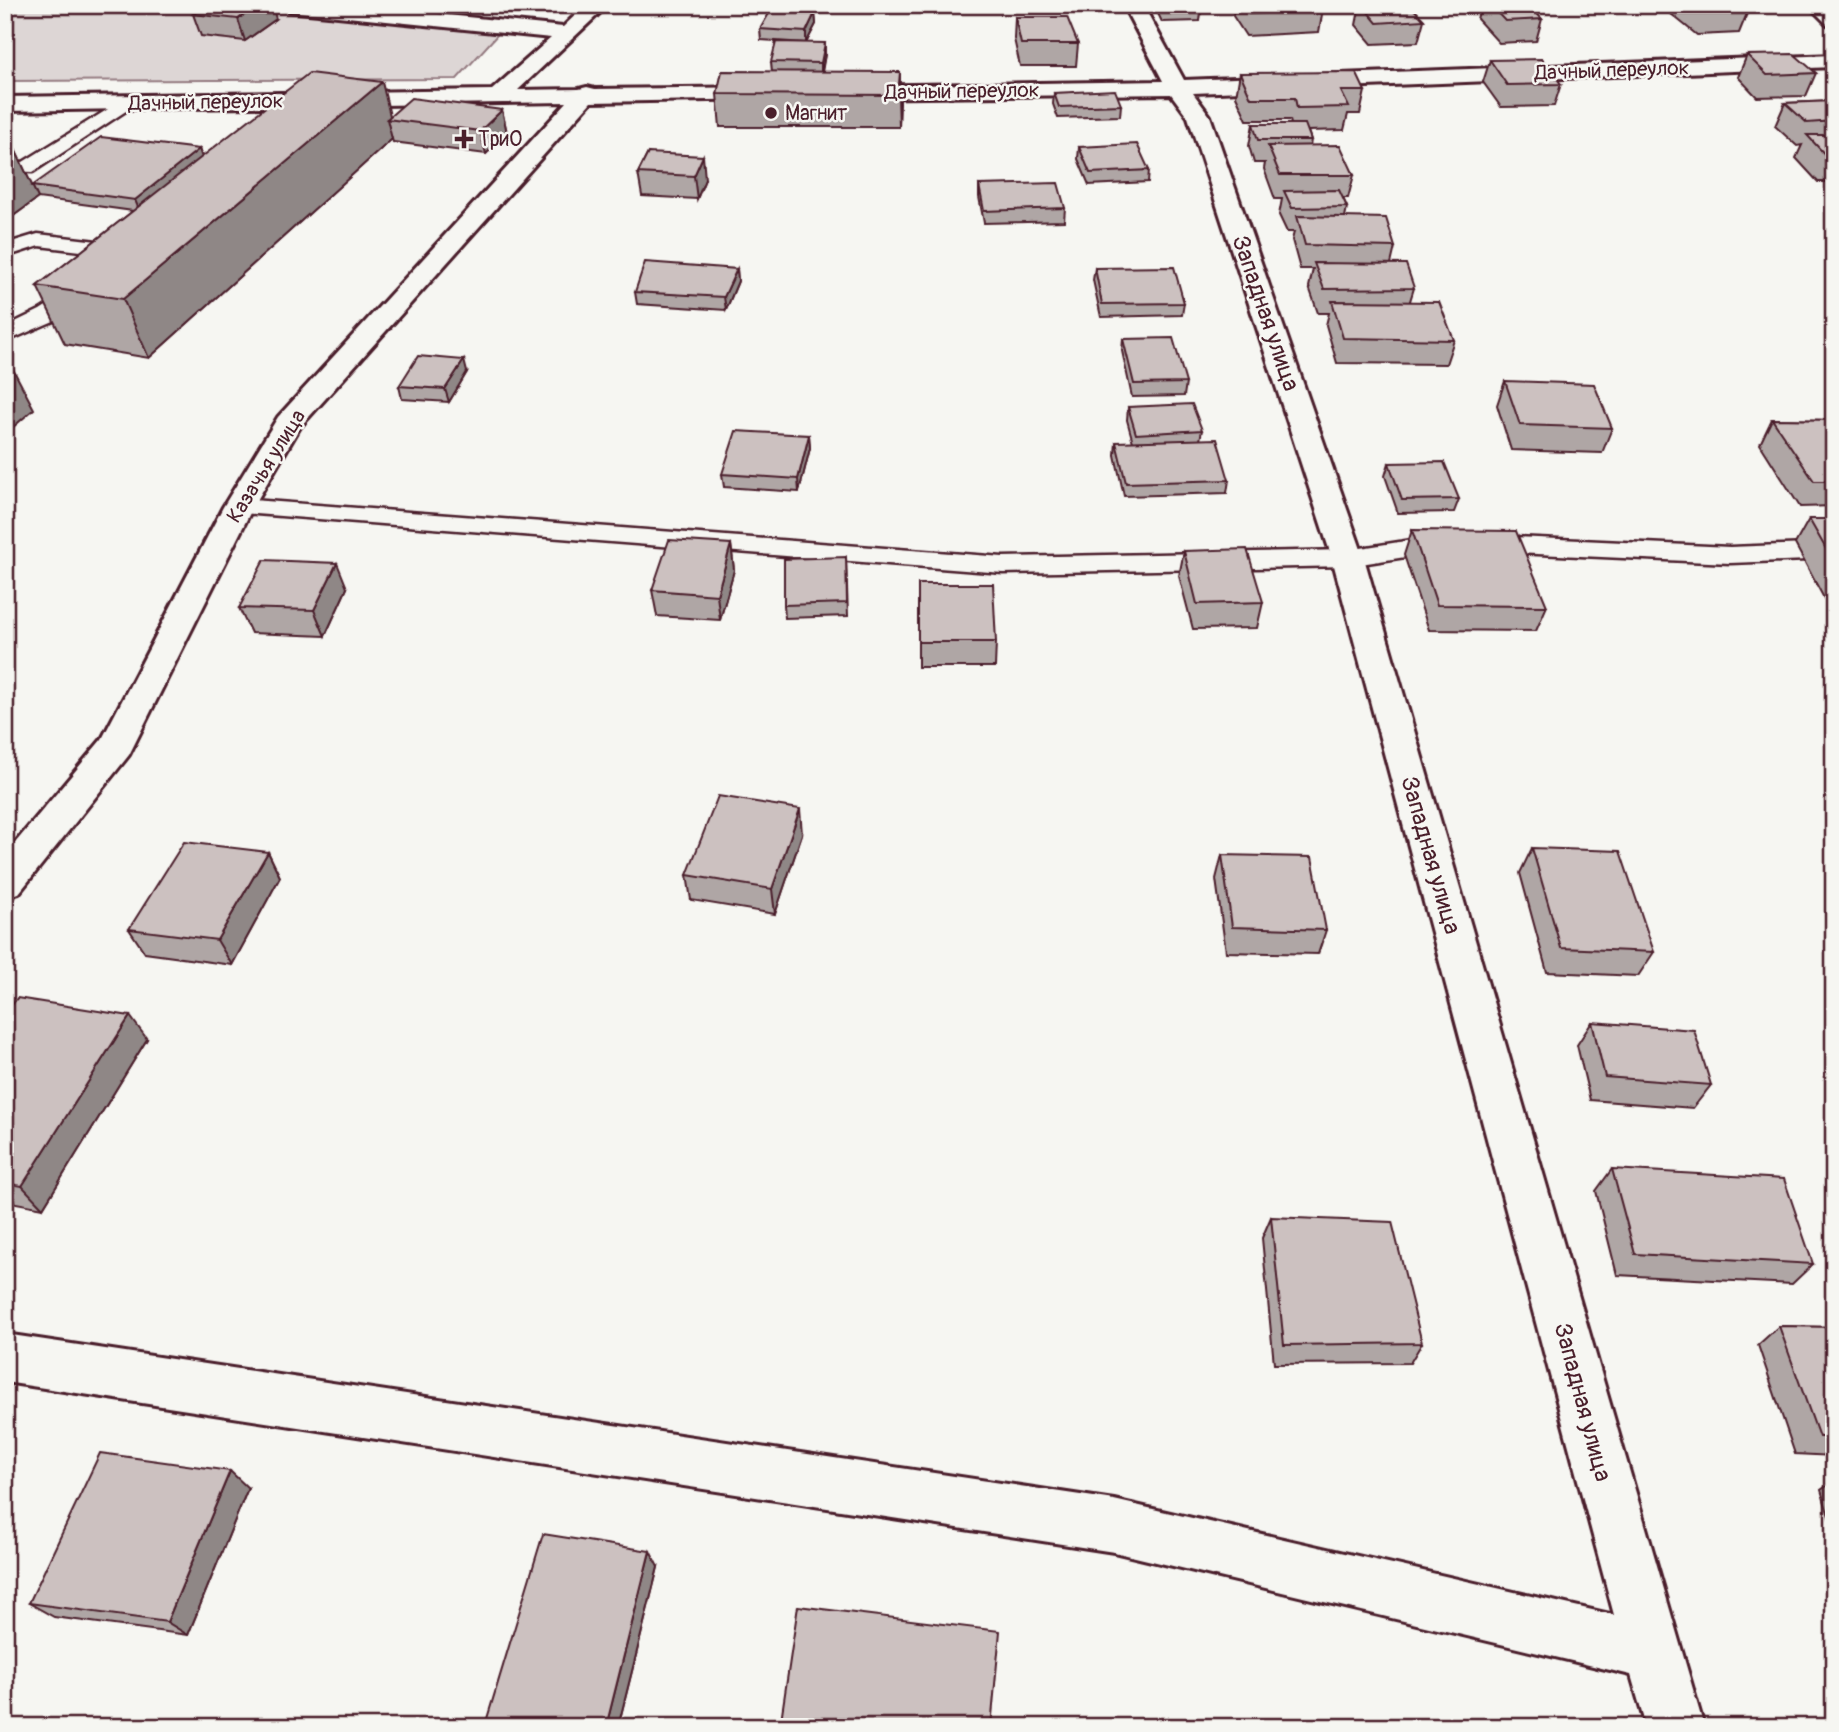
<svg xmlns="http://www.w3.org/2000/svg" width="1839" height="1732" font-family="Pangolin,sans-serif">
	<style>
		.green { fill: #ddd6d5; stroke: #947a80; stroke-width: 2 }
		.lines { fill: none; stroke-linecap: round; stroke-linejoin: round }
		.service-casing { stroke: #4a1f2b; stroke-width: 5 }
		.minor-casing { stroke: #4a1f2b; stroke-width: 6 }
		.service { fill: #f6f6f2; fill-rule: evenodd }
		.minor { fill: #f6f6f2; fill-rule: evenodd }
		.wall { fill: #afa6a5; stroke: #4a1f2b; stroke-width: 2 }
		.shaded-wall { fill: #8f8786; stroke: #4a1f2b; stroke-width: 2 }
		.building { fill: #ccc1c0; stroke: #4a1f2b; stroke-width: 2 }
		.poi-dot { fill: #4a1f2b; stroke: #f6f6f2; stroke-width: 2.5 }
		.labels { text-anchor: middle; stroke-width: 5; stroke-linejoin: round; paint-order: stroke }
		.far-street-label { font-size: 21px; fill: #4a1f2b; stroke: #f6f6f2 }
		.far-poi-label { font-size: 21px; fill: #4a1f2b; stroke: #f6f6f2; text-anchor: start }
		.street-label { font-size: 24px; fill: #4a1f2b; stroke: #f6f6f2 }
	</style>
	<rect width="100%" height="100%" fill="#f6f6f2"/>
	<filter id="ink" filterUnits="userSpaceOnUse"><feTurbulence type="fractalNoise" baseFrequency=".0143" numOctaves="2"/><feDisplacementMap in="SourceGraphic" scale="14" xChannelSelector="R" yChannelSelector="G"/><feConvolveMatrix kernelMatrix="1 2 1 2 8 2 1 2 1" color-interpolation-filters="sRGB"/></filter>
	<g filter="url(#ink)">
		<path class="green" d="M5 5H232L498 34 457 79 5 81Z"/>
		<g class="lines">
			<g class="service-casing">
				<g id="service">
					<path d="M126 98 135 103 132 107 33 172 5 171V159L23 162Z"/>
					<path d="M38 234 131 245 138 247 141 251 138 255 131 257 39 246 5 257V244Z"/>
					<path d="M86 283 93 285 97 289 93 293 56 320 5 342V327L40 310 79 285Z"/>
					<path d="M238 499 1003 557 1348 550 1450 534 1730 547 1834 543V559L1730 563 1450 550 1348 566 1003 573 229 512 225 507 229 502Z"/>
				</g>
			</g>
			<g class="minor-casing">
				<g id="minor">
					<path d="M279 5H350L563 27 586 5H608L518 90 579 89 587 87 595 89 768 87 776 88 779 93 776 98 768 99 591 102 300 427 253 507 129 755 19 893 5 897V855L102 739 223 507 278 417 567 102 5 111V97L492 90 551 38 289 11Z"/>
					<path d="M1123 5H1143L1184 80 1834 55V67L1193 93 1210 116 1364 558 1704 1727H1646L1631 1675 1114 1552 5 1382V1334L1114 1500 1614 1615 1332 558 1188 117 1171 94 846 98 838 97 835 92 838 87 846 86 1163 81Z"/>
					<path d="M1808 5H1830L1834 9V26L1827 24Z"/>
				</g>
			</g>
			<use href="#service" class="service"/>
			<use href="#minor" class="minor"/>
		</g>
		<g class="wall">
			<path d="M115 5H154L143 12 116 9Z"/>
			<path d="M425 5H475L469 11 425 7Z"/>
			<path d="M1154 5H1202L1200 21 1162 22Z"/>
			<path d="M1234 5H1319L1323 10 1319 32 1246 36 1233 16Z"/>
			<path d="M1360 5H1410L1424 20 1418 42 1372 44 1356 25Z"/>
			<path d="M1481 5H1529L1542 19 1536 41 1499 43 1477 19Z"/>
			<path d="M1675 5H1740L1748 11 1739 33 1697 35 1671 14Z"/>
			<path d="M815 13 816 24 806 43 761 40 760 29Z"/>
			<path d="M193 14 276 19 245 41 201 36Z"/>
			<path d="M1015 17 1078 44 1076 66H1020L1014 39Z"/>
			<path d="M825 54 822 72H900L899 127H720L717 94 772 72 771 62Z"/>
			<path d="M1747 55 1816 73 1806 96 1757 97 1738 77Z"/>
			<path d="M1490 60 1561 84 1554 106 1501 107 1483 82Z"/>
			<path d="M1240 73 1365 91 1360 114H1348L1344 130 1308 131 1311 140 1310 146 1354 175 1348 198H1343L1347 207 1345 217 1395 247 1391 264 1414 288 1410 301 1454 340 1446 364 1337 363 1326 325 1329 313H1318L1309 287 1313 269H1300L1292 240 1294 232H1287L1279 215 1282 199H1275L1264 169 1265 163H1254L1249 146 1253 124H1291L1290 120H1247L1236 96Z"/>
			<path d="M1054 93 1121 105 1120 116 1058 118 1053 104Z"/>
			<path d="M1834 101V182H1818L1796 158 1802 145 1797 146 1775 126 1785 103Z"/>
			<path d="M502 110 507 133 486 154 393 142 392 139 149 358 65 344 37 286 133 211 38 198 5 222V142L12 143 32 186 199 149 202 157 390 116Z"/>
			<path d="M1079 147 1149 170 1148 182 1089 185 1078 159Z"/>
			<path d="M648 153 705 179 697 199 642 196 638 173Z"/>
			<path d="M979 185 1065 208 1064 221 984 223 979 197Z"/>
			<path d="M1095 268 1184 303 1182 315 1101 317 1093 280Z"/>
			<path d="M737 269 738 281 726 310 637 304 635 292Z"/>
			<path d="M1123 339 1186 383 1184 396 1132 397 1122 351Z"/>
			<path d="M467 372 449 402 402 399 399 386Z"/>
			<path d="M1505 381 1612 428 1602 453 1511 450 1497 405Z"/>
			<path d="M1128 407 1202 430 1200 440 1229 480 1227 493 1124 496 1115 455 1116 442H1133L1127 420Z"/>
			<path d="M1772 419 1834 420V506L1800 507 1760 444Z"/>
			<path d="M809 435 810 448 799 492 724 487 722 474Z"/>
			<path d="M1389 463 1459 499 1454 512 1398 513 1385 476Z"/>
			<path d="M1809 519H1834V603L1826 602 1795 544Z"/>
			<path d="M1412 530 1547 606 1536 631 1429 630 1404 555Z"/>
			<path d="M731 544 734 570 720 620 657 616 652 590Z"/>
			<path d="M1184 551 1263 602 1257 628 1193 629 1179 576Z"/>
			<path d="M846 557 848 616 785 618 784 605Z"/>
			<path d="M918 584 996 642 995 667H918Z"/>
			<path d="M347 588 325 636 251 633 239 608Z"/>
			<path d="M802 834 775 914 691 900 687 875Z"/>
			<path d="M1532 848 1654 952 1638 976 1547 972 1520 873Z"/>
			<path d="M268 852 280 877 232 965 145 953 129 929Z"/>
			<path d="M1222 855 1326 930 1318 954 1226 952 1216 879Z"/>
			<path d="M5 1015 147 1039 43 1208 5 1201Z"/>
			<path d="M1592 1022 1711 1085 1693 1108 1590 1100 1577 1045Z"/>
			<path d="M1612 1169 1813 1264 1792 1284 1617 1275 1596 1191Z"/>
			<path d="M1271 1217 1422 1343 1410 1363 1274 1364 1262 1238Z"/>
			<path d="M1779 1326 1834 1327V1456L1795 1454 1758 1345Z"/>
			<path d="M1834 1481V1533L1821 1490Z"/>
			<path d="M248 1488 188 1635 54 1617 29 1603Z"/>
			<path d="M658 1567 618 1727H491L486 1722Z"/>
			<path d="M1324 1720 1349 1727H1317Z"/>
		</g>
		<g class="shaded-wall">
			<path d="M140 5H154L143 12Z"/>
			<path d="M259 5H272L276 19 245 41 238 19Z"/>
			<path d="M467 5H475L469 11Z"/>
			<path d="M815 13 816 24 806 43V32Z"/>
			<path d="M825 43V54L821 75V63Z"/>
			<path d="M900 72V104L899 127 898 95Z"/>
			<path d="M382 82 391 120 387 119 392 139 149 358 123 299Z"/>
			<path d="M502 110 507 133 486 154 480 131Z"/>
			<path d="M12 143 38 198 5 222V147Z"/>
			<path d="M199 149 203 161 140 212 135 200Z"/>
			<path d="M703 156 705 179 697 199 694 176Z"/>
			<path d="M737 269 738 281 726 310 724 297Z"/>
			<path d="M5 354 34 409 5 434Z"/>
			<path d="M464 360 467 372 449 402 445 389Z"/>
			<path d="M809 435 810 448 799 492 798 479Z"/>
			<path d="M731 544 734 570 720 620 717 595Z"/>
			<path d="M337 563 347 588 325 636 314 610Z"/>
			<path d="M800 809 802 834 775 914 772 889Z"/>
			<path d="M268 852 280 877 232 965 217 940Z"/>
			<path d="M130 1016 147 1039 43 1208 22 1186Z"/>
			<path d="M230 1471 248 1488 188 1635 167 1622Z"/>
			<path d="M650 1551 658 1567 618 1727H606Z"/>
		</g>
		<g class="building">
			<path d="M207 5H259L238 19 193 14Z"/>
			<path d="M1243 5H1319L1323 10 1249 14Z"/>
			<path d="M1362 5H1410L1424 20 1377 23Z"/>
			<path d="M1490 5H1529L1542 19 1505 21Z"/>
			<path d="M1694 5H1740L1748 11 1705 14Z"/>
			<path d="M771 10 815 13 806 32 760 29Z"/>
			<path d="M1015 17H1067L1078 44H1021Z"/>
			<path d="M776 42 825 43 821 63 771 62Z"/>
			<path d="M1794 54 1816 73 1767 75 1747 55Z"/>
			<path d="M1542 59 1561 84 1507 85 1490 60Z"/>
			<path d="M722 71 900 72 898 95 717 94Z"/>
			<path d="M1356 72 1365 91H1341L1349 107 1297 108 1295 98H1251L1240 73Z"/>
			<path d="M309 73 382 82 123 299 37 286Z"/>
			<path d="M1115 90 1121 105 1059 107 1054 93Z"/>
			<path d="M411 98 502 110 480 131 387 119Z"/>
			<path d="M1834 101V121L1807 123 1785 103Z"/>
			<path d="M1253 124H1305L1311 140H1258Z"/>
			<path d="M1807 135H1834V159H1829Z"/>
			<path d="M101 137 199 149 135 200 32 186Z"/>
			<path d="M5 142 12 143 5 147Z"/>
			<path d="M1137 144 1149 170 1090 173 1079 147Z"/>
			<path d="M1340 145 1354 175H1280L1268 146Z"/>
			<path d="M648 153 703 156 694 176 638 173Z"/>
			<path d="M1058 183 1065 208 984 211 979 185Z"/>
			<path d="M1339 190 1347 207 1292 208 1284 191Z"/>
			<path d="M1297 216 1386 218 1395 247 1305 245Z"/>
			<path d="M645 262 737 269 724 297 635 292Z"/>
			<path d="M1314 263 1406 264 1414 288 1324 289Z"/>
			<path d="M1174 267 1184 303 1102 304 1095 268Z"/>
			<path d="M1332 301 1439 302 1454 340 1343 338Z"/>
			<path d="M1173 338 1186 383 1134 384 1123 339Z"/>
			<path d="M418 356 464 360 445 389 399 386Z"/>
			<path d="M1505 381 1594 384 1612 428 1520 425Z"/>
			<path d="M1192 404 1202 430 1136 434 1128 407Z"/>
			<path d="M1772 419 1834 420V481H1814Z"/>
			<path d="M736 431 809 435 798 479 722 474Z"/>
			<path d="M1217 439 1229 480 1126 483 1116 442Z"/>
			<path d="M1444 462 1459 499 1402 500 1389 463Z"/>
			<path d="M1809 519H1834V563Z"/>
			<path d="M1412 530 1516 531 1547 606 1437 605Z"/>
			<path d="M669 540 731 544 717 595 652 590Z"/>
			<path d="M1247 549 1263 602 1197 604 1184 551Z"/>
			<path d="M846 557 847 603 784 605V559Z"/>
			<path d="M264 560 337 563 314 610 239 608Z"/>
			<path d="M918 584H993L996 642H918Z"/>
			<path d="M718 796 800 809 772 889 687 875Z"/>
			<path d="M184 842 268 852 217 940 129 929Z"/>
			<path d="M1532 848 1620 851 1654 952 1561 948Z"/>
			<path d="M1222 855 1312 857 1326 930 1232 927Z"/>
			<path d="M17 998 130 1016 22 1186 5 1183V1015Z"/>
			<path d="M1592 1022 1694 1030 1711 1085 1605 1077Z"/>
			<path d="M1612 1169 1784 1179 1813 1264 1635 1254Z"/>
			<path d="M1271 1217 1392 1222 1422 1343 1284 1345Z"/>
			<path d="M1779 1326 1834 1327V1437H1819Z"/>
			<path d="M100 1453 230 1471 167 1622 29 1603Z"/>
			<path d="M543 1534 650 1551 606 1727H509L486 1722Z"/>
			<path d="M798 1606 1000 1631 991 1727H780Z"/>
			<path d="M1324 1720 1349 1727H1324Z"/>
		</g>
	</g>
	<g class="poi-dot">
		<circle cx="771" cy="113" r="7"/>
		<path d="M460.5 128.5h7v7h7v7h-7v7h-7v-7h-7v-7h7z"/>
	</g>
	<g class="labels">
		<g class="far-street-label">
			<text transform="translate(1612 70) rotate(-2)" y="7">Дачный переулок</text>
			<text transform="translate(962 91) rotate(-1)" y="7">Дачный переулок</text>
			<text transform="translate(206 102) rotate(-1)" y="7">Дачный переулок</text>
			<text transform="translate(266 466) rotate(-58)" y="7">Казачья улица</text>
		</g>
		<g class="far-poi-label">
			<text x="785" y="120">Магнит</text>
			<text x="478" y="146">ТриО</text>
		</g>
		<g class="street-label">
			<text transform="translate(1266 313) rotate(71)" y="8">Западная улица</text>
			<text transform="translate(1431 855) rotate(74)" y="8">Западная улица</text>
			<text transform="translate(1583 1402) rotate(75)" y="8">Западная улица</text>
		</g>
	</g>
	<rect width="1839" height="1732" fill="none" stroke="#f6f6f2" stroke-width="28"/>
	<rect x="14" y="14" width="1811" height="1704" fill="none" stroke="#4a1f2b" stroke-width="2.5" filter="url(#ink)"/>
</svg>
